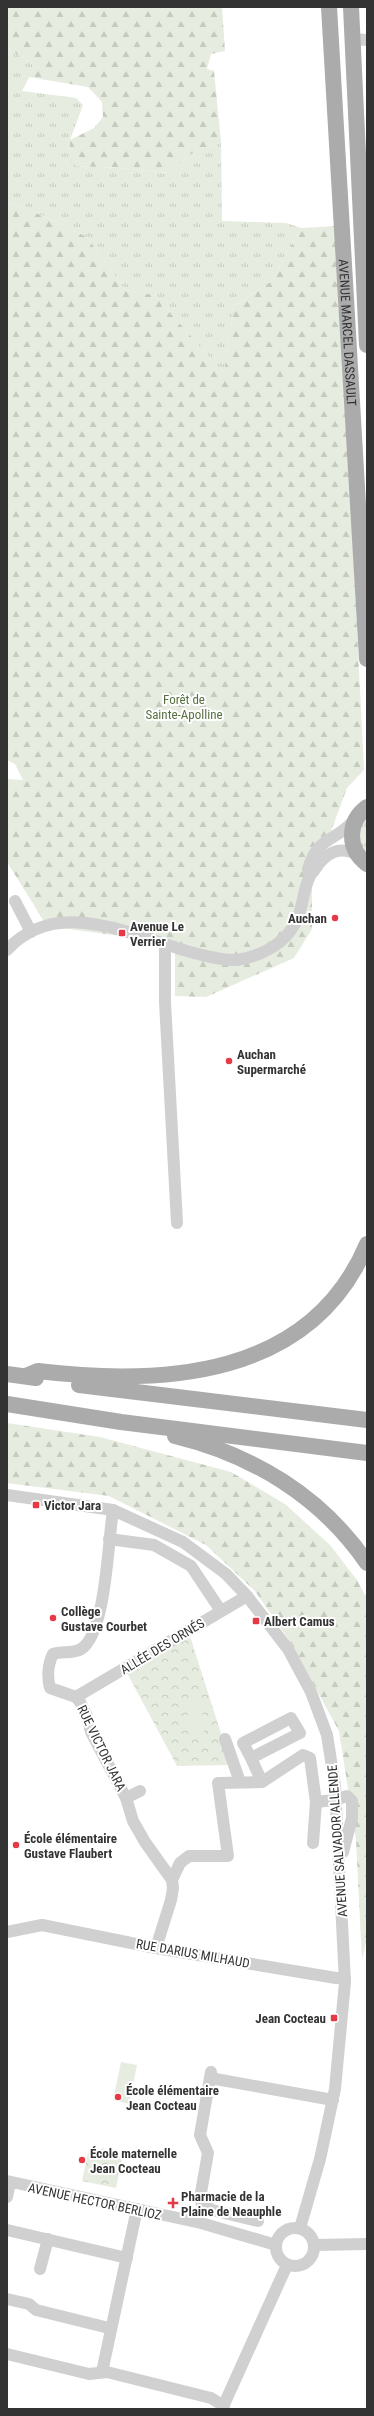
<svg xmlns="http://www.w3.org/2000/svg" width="374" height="2416" font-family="'Roboto Condensed',sans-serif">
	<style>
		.grass { fill: url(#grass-tufts) }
		.forest { fill: url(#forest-firs) }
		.park { fill: url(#park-crowns) }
		.pitch { fill: #e6ecdf }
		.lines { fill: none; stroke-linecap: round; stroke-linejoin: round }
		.minor { stroke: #d0d0d0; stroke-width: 12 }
		.major { stroke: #ababab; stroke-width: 16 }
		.poi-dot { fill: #e63946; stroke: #fff; stroke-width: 1.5 }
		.labels { text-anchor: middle; stroke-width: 4; stroke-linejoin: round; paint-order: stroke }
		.street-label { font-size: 13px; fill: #333; stroke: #fff }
		.park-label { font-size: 13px; fill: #56703f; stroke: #fff }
		.poi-label { font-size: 13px; font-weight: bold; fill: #333; stroke: #fff; text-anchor: start }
	</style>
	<defs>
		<pattern id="grass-tufts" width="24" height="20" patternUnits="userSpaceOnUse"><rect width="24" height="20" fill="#e6ecdf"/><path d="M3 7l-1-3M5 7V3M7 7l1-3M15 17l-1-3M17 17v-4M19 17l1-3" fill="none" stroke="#c6cbc0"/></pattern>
		<pattern id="forest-firs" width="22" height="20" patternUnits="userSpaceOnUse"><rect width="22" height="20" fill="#e6ecdf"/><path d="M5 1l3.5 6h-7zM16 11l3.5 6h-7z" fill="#c6cbc0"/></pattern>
		<pattern id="park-crowns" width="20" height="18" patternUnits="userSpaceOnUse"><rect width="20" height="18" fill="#e6ecdf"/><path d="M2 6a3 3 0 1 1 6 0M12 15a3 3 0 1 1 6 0" fill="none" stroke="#c6cbc0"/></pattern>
	</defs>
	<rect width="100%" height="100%" fill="#fff"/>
	<g class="grass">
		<path d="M7 48 35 66 22 91 76 98 83 105 70 140 76 166 121 168 167 173 194 152 221 142 222 221 286 223 301 228 272 281 234 306 224 374 154 295 125 290 87 237 44 216 7 203Z"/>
		<path d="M367 812V858L355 839Z"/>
	</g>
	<g class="forest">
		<path d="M7 7H222L225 51 211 54 207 69 214 71 221 142 194 152 167 173 121 168 76 166 70 161V140L94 128 103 117 102 102 88 87 29 77 35 66 7 48Z"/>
		<path d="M7 203 44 216 87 237 125 290 154 295 224 373 234 306 272 281 301 228 337 226 364 770 347 788 312 882V929L294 958 206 997 175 996V945L164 942 47 926 7 862V779L23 780 15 764 7 760Z"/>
		<path d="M7 1423 100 1437 231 1472 285 1504 330 1545 357 1580 367 1599V1938L362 1960 356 1840 339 1731 291 1643 255 1591 206 1545 109 1496 7 1483Z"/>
	</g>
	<g class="park">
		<path d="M189 1633 231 1765 177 1766 127 1673Z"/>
		<path d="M102 2148 123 2154 116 2188 82 2181 88 2153 96 2154Z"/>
	</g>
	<g class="pitch">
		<path d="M200 1702 202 1706 204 1733 192 1736 189 1733 187 1706 190 1704Z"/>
		<path d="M121 2062 137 2065 129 2104 113 2100Z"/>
	</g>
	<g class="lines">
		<g class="minor">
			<path d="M352 39 367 40"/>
			<path d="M310 874 308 869C318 835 337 842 355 819"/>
			<path d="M15 901 31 932"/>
			<path d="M165 944V1002L177 1223"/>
			<path d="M7 950C59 893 138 939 198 954 210 957 224 961 237 960 257 957 279 947 291 930 304 913 301 894 310 876 311 873 314 872 315 869 326 853 339 845 358 855"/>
			<path d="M7 1495 113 1510 183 1542 226 1574 247 1596 288 1649 311 1692 327 1735 335 1786 345 1982 335 2089 320 2159 300 2228"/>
			<path d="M113 1510C108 1541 106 1634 81 1649 73 1654 62 1651 53 1654 48 1664 47 1677 50 1688L76 1697 80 1702 87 1716 91 1732 126 1798 133 1821 145 1842 172 1880 173 1888 171 1900 156 1948"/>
			<path d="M109 1539 154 1545 191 1566 221 1611"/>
			<path d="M76 1697 247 1596"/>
			<path d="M225 1739 240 1782"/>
			<path d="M251 1758 243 1743 291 1718 300 1733 251 1758 262 1782"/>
			<path d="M126 1798 140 1791"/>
			<path d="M316 1802 334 1800 347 1796 352 1801V1818L343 1852"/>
			<path d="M172 1880 180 1863 189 1856H228L218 1783 262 1782 303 1755 310 1758 316 1802 313 1843"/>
			<path d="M7 1932 42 1925 156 1948 336 1978H345"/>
			<path d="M211 2072 200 2135 208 2153 200 2198 202 2204 212 2210 258 2221"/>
			<path d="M210 2078 333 2100"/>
			<path d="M7 2181 201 2223 276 2245"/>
			<path d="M7 2197 10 2183"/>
			<circle cx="295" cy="2247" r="19"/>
			<path d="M7 2230 127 2258"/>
			<path d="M315 2245 367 2244"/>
			<path d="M40 2269 48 2239"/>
			<path d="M7 2299 29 2304 36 2310 109 2328"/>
			<path d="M7 2354 89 2374 107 2372 211 2398 224 2406"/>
			<path d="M102 2372 137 2209"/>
			<path d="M222 2409 287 2265"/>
		</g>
		<g class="major">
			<path id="s1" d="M329 7 367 659"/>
			<path d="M351 7 367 345"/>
			<path d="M367 807C347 822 347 849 367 864"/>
			<path d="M7 1374 36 1378"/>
			<path d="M26 1376 38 1371C163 1386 311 1378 367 1244"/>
			<path d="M79 1385 367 1420"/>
			<path d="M7 1404 121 1422 367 1453"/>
			<path d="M175 1436C253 1455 321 1496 367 1563"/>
		</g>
	</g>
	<g class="poi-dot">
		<circle cx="335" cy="918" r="4"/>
		<rect x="118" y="929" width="8" height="8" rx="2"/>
		<circle cx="229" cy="1061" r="4"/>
		<rect x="32" y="1501" width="8" height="8" rx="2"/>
		<circle cx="53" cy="1618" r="4"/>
		<rect x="252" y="1617" width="8" height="8" rx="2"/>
		<circle cx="16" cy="1845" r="4"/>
		<rect x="330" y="2014" width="8" height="8" rx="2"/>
		<circle cx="118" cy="2097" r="4"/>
		<circle cx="82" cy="2160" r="4"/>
		<path d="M171 2197h4v4h4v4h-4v4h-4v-4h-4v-4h4z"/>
	</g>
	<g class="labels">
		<g class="street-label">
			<text dy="5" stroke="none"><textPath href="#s1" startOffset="326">AVENUE MARCEL DASSAULT</textPath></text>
			<text transform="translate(162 1646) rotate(-31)" y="5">ALLÉE DES ORNÉS</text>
			<text transform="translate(102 1748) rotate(64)" y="5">RUE VICTOR JARA</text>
			<text transform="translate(337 1841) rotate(-94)" y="5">AVENUE SALVADOR ALLENDE</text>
			<text transform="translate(193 1953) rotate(10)" y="5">RUE DARIUS MILHAUD</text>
			<text transform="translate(95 2201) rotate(12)" y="5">AVENUE HECTOR BERLIOZ</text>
		</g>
		<g class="park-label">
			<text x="184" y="704">Forêt de<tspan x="184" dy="15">Sainte-Apolline</tspan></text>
		</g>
		<g class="poi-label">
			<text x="327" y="923" text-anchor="end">Auchan</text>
			<text x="130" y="931">Avenue Le<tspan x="130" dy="15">Verrier</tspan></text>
			<text x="237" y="1059">Auchan<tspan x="237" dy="15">Supermarché</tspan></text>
			<text x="44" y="1510">Victor Jara</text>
			<text x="61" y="1616">Collège<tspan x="61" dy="15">Gustave Courbet</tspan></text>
			<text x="264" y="1626">Albert Camus</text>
			<text x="24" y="1843">École élémentaire<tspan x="24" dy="15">Gustave Flaubert</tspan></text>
			<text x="326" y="2023" text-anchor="end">Jean Cocteau</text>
			<text x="126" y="2095">École élémentaire<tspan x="126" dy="15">Jean Cocteau</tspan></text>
			<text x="90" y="2158">École maternelle<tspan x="90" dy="15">Jean Cocteau</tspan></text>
			<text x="181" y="2201">Pharmacie de la<tspan x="181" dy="15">Plaine de Neauphle</tspan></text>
		</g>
	</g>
	<rect width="374" height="2416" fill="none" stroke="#333333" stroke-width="16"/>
</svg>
